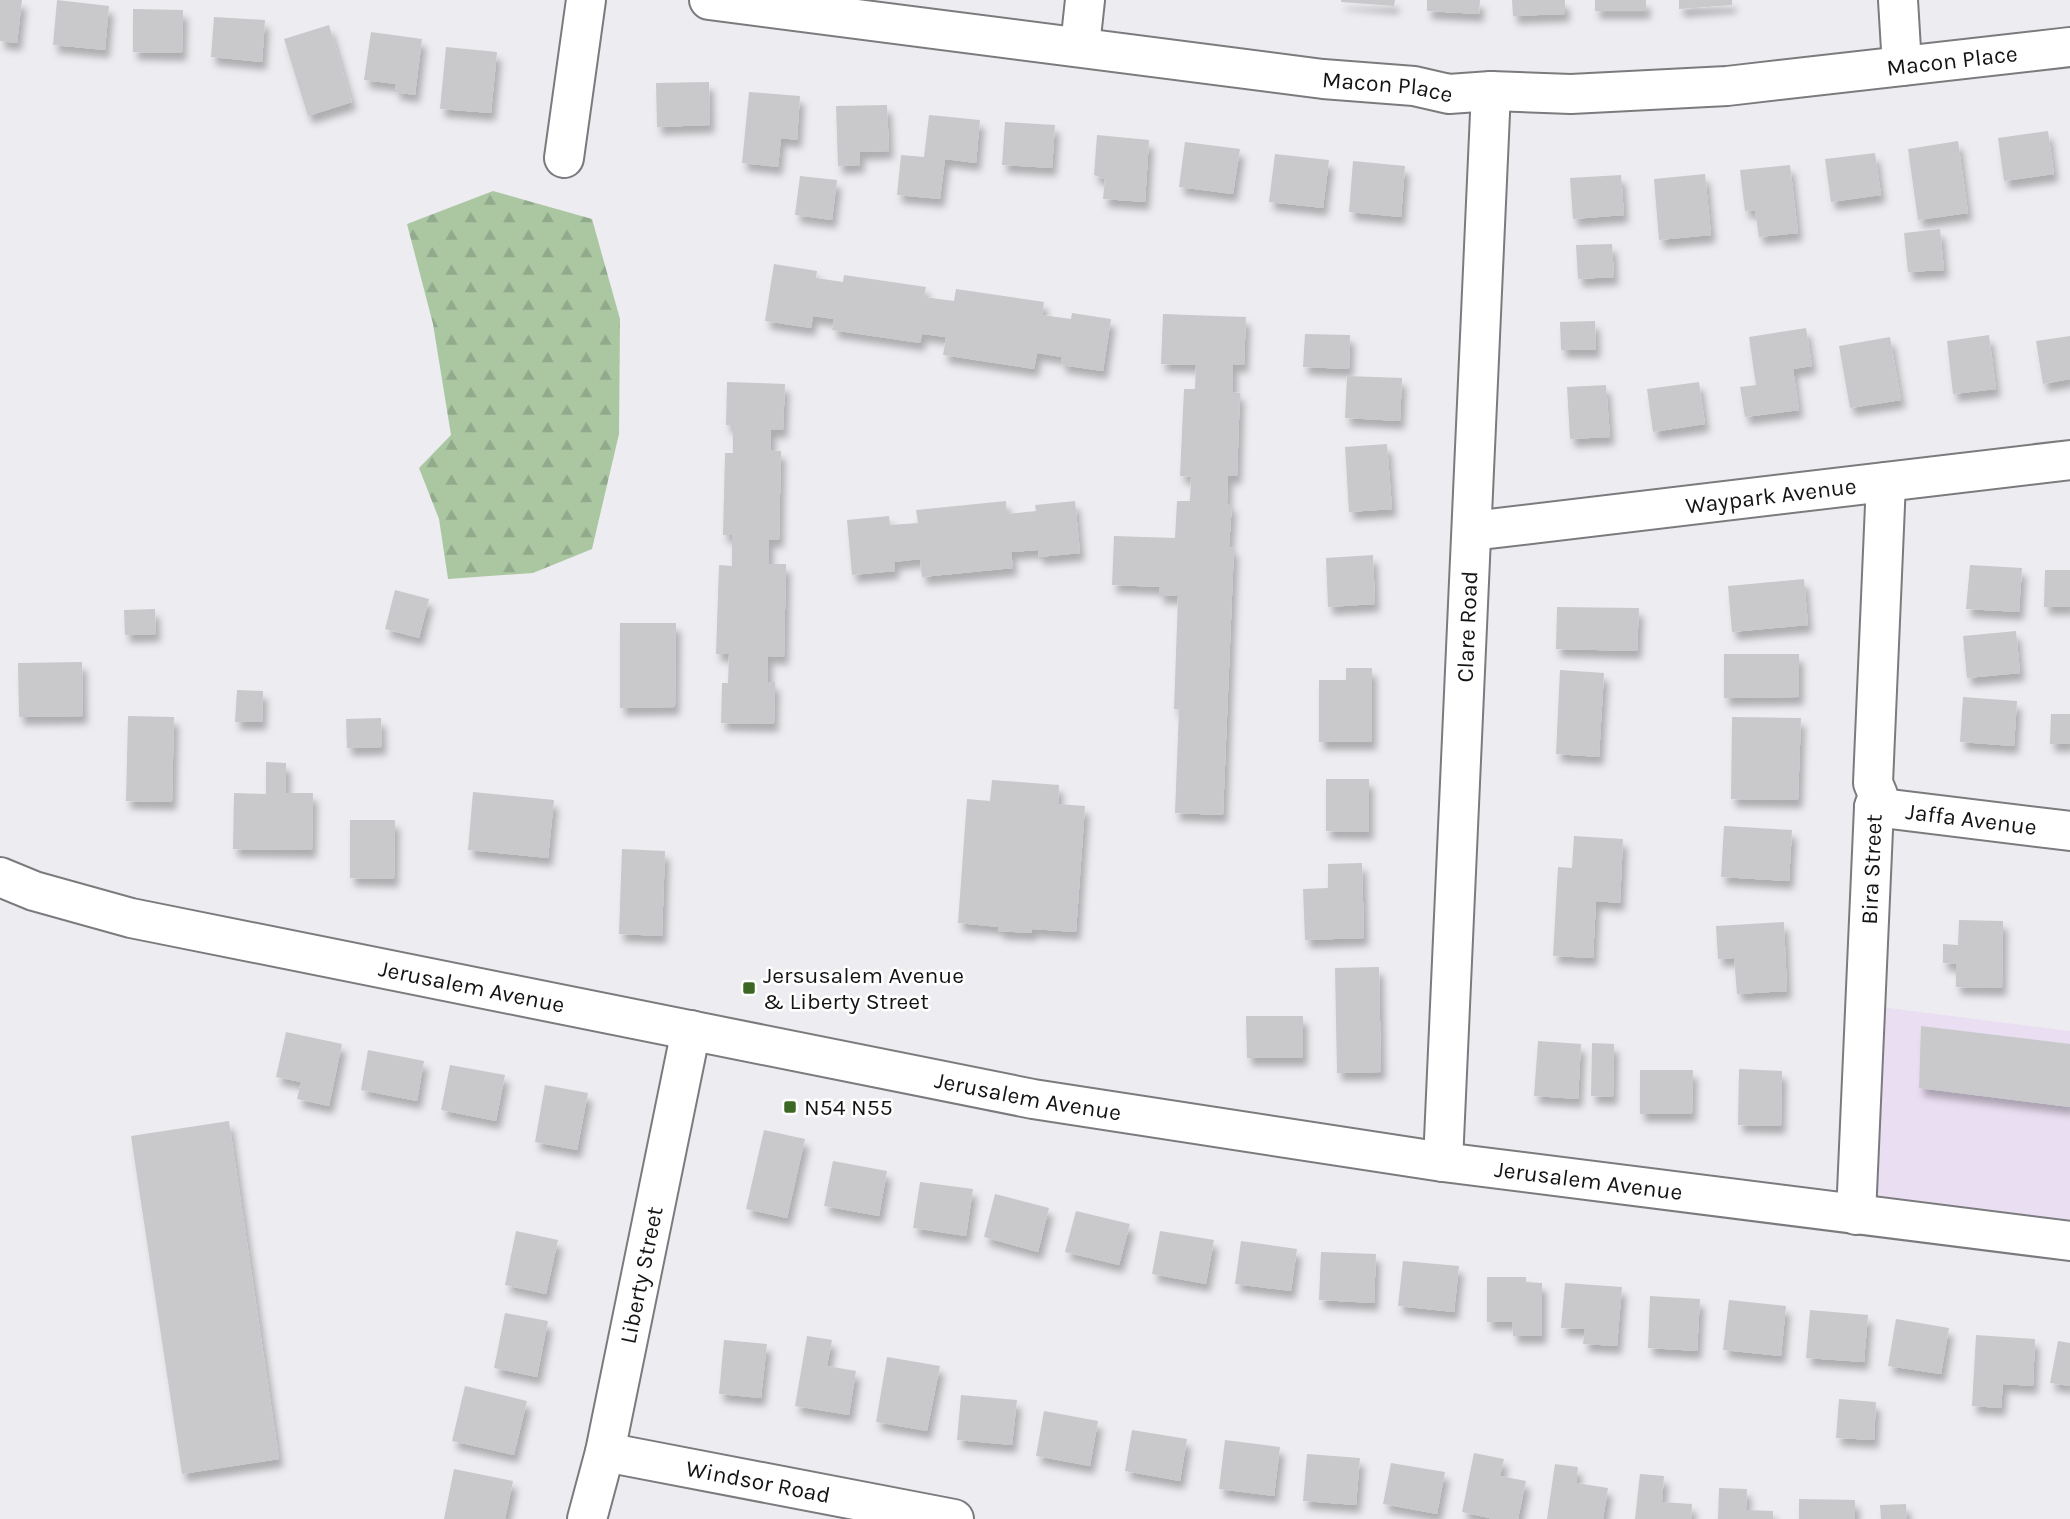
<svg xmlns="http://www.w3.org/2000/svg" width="2070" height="1519" font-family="Karla,sans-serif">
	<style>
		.commercial { fill: #eadef2 }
		.forest { fill: url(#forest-firs) }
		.building { fill: #c9c9cc; filter: url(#shadow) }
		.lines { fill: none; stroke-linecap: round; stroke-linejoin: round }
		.minor-casing { stroke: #7b7b7d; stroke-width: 42 }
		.primary-casing { stroke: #7b7b7d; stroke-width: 42 }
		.minor { stroke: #fff; stroke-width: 38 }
		.primary { stroke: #fff; stroke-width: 38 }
		.poi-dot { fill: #3b6623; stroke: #fff; stroke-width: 2.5 }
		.labels { text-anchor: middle; stroke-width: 5; stroke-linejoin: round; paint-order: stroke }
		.street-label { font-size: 23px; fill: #141415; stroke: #fff }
		.poi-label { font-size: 23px; fill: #141415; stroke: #fff; text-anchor: start }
	</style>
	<defs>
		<pattern id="forest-firs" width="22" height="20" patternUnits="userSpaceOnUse" patternTransform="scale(1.75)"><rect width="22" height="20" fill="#aac7a2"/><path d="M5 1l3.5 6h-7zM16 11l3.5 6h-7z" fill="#91aa8b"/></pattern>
		<filter id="shadow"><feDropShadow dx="4.5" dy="8" stdDeviation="3.5" flood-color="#0004"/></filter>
	</defs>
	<rect width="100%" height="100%" fill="#edecf0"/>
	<path class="commercial" d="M1865 1005 2070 1031V1241L1856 1215Z"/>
	<path class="forest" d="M493 191 592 219 620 319 619 434 592 549 533 573 448 579 439 519 419 468 451 435 433 324 407 224Z"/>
	<g class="building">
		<path d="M0 0H22L17 43 0 41Z"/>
		<path d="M57 0 109 6 105 50 53 45Z"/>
		<path d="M1341 0H1395L1394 6 1341 2Z"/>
		<path d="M1427 0H1480L1479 14 1427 11Z"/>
		<path d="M1512 0H1565V14L1513 16Z"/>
		<rect x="1595" y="0" width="51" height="11"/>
		<path d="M1679 0H1732V5L1679 9Z"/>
		<path d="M133 9 183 10 182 53 133 52Z"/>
		<path d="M214 17 265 20 262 62 211 57Z"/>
		<path d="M329 25 352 102 308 116 284 39Z"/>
		<path d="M371 32 422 39 415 95 395 92 396 84 364 80Z"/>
		<path d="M446 47 497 52 491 113 440 109Z"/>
		<path d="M709 82 710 125 657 127 656 83Z"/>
		<path d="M749 92 800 96 797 140 781 138 778 167 742 163Z"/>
		<path d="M887 105 889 151 860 152V165L838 166 836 106Z"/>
		<path d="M929 115 980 120 976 163 945 159 940 199 897 195 901 155 924 157Z"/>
		<path d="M1005 122 1055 125 1052 168 1002 165Z"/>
		<path d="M2048 131 2054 174 2004 181 1998 138Z"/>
		<path d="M1097 135 1149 140 1145 202 1103 199 1105 179 1094 175Z"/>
		<path d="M1958 141 1968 213 1918 220 1908 149Z"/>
		<path d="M1185 142 1240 149 1233 194 1179 187Z"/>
		<path d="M1875 153 1881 195 1831 202 1825 159Z"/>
		<path d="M1275 154 1329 160 1323 208 1269 202Z"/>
		<path d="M1353 161 1405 166 1401 217 1349 212Z"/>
		<path d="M1790 165 1798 233 1759 237 1755 210 1745 211 1740 170Z"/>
		<path d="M1705 174 1711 235 1659 240 1654 179Z"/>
		<path d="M1621 175 1624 215 1573 219 1570 178Z"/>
		<path d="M800 176 837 180 832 220 795 215Z"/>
		<path d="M1940 229 1944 270 1908 272 1904 233Z"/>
		<path d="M1612 244 1614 277 1578 279 1576 245Z"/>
		<path d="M774 264 817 271 816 278 843 282 844 275 926 287 924 297 954 301 956 289 1044 302 1042 315 1071 319 1072 313 1111 319 1103 371 1061 365 1062 357 1037 353 1034 369 943 355 946 337 922 334 920 343 832 330 834 319 813 316 811 328 765 321Z"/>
		<path d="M1163 314 1246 317 1244 365 1233 364V392L1240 393 1237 476H1228L1227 504H1232L1229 547 1234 548 1223 815 1175 813 1179 709H1174L1178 596H1159L1160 587 1112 585 1114 536 1175 538 1177 501H1190L1191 477 1180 476 1184 389H1195L1196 365 1161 364Z"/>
		<path d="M1595 321 1596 350H1561L1560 322Z"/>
		<path d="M1806 328 1812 366 1793 369 1799 410 1745 417 1740 387 1756 385 1749 337Z"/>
		<path d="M1305 334 1350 335 1349 369 1303 367Z"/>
		<path d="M1989 335 1996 389 1953 394 1947 341Z"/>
		<path d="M2070 336V379L2043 384 2036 341Z"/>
		<path d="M1890 337 1901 400 1850 408 1839 346Z"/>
		<path d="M1347 376 1402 378 1400 421 1345 418Z"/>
		<path d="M727 382 785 384 783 430H771V450L781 451 779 540 769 539V564H786L784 657 768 656V682H775L774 724 721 723 722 683H728L729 654H716L719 565 732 566V535H723L725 453H733V426L726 425Z"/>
		<path d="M1699 382 1705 424 1653 432 1647 389Z"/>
		<path d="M1606 385 1610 437 1570 439 1567 387Z"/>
		<path d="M1387 444 1392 509 1349 512 1345 447Z"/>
		<path d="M1006 501 1007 514 1036 511 1035 505 1075 501 1080 553 1039 557 1038 550 1011 552 1013 568 922 577 920 559 894 562 895 571 852 575 847 520 889 516 890 525 918 523 916 510Z"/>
		<path d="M1373 555 1375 604 1328 607 1326 558Z"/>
		<path d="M1970 565 2022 568 2019 612 1966 609Z"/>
		<path d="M2045 570H2070V607H2044Z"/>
		<path d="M1804 579 1808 625 1732 632 1728 586Z"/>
		<path d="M395 590 429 599 419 638 385 629Z"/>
		<path d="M1557 607 1639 608 1637 651 1556 649Z"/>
		<path d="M155 609 156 634 125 635 124 610Z"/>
		<path d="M620 623H676L675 707 620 708Z"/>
		<path d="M2016 631 2020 673 1967 678 1963 636Z"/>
		<path d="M1724 654H1799V697L1724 698Z"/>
		<path d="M82 662 83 716 19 717 18 663Z"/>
		<path d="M1346 668H1372V742H1319V680H1346Z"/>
		<path d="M1560 670 1604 673 1599 757 1556 754Z"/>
		<path d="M237 690 263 691 262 722H235Z"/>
		<path d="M1963 697 2017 701 2014 746 1960 742Z"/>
		<path d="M2051 714H2070V744H2050Z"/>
		<path d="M128 716 174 717 172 802 126 801Z"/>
		<path d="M1732 717 1801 718 1798 800 1731 799Z"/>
		<path d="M381 718 382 747 347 748 346 719Z"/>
		<path d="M266 762 286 763V793H313L312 850 233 849 234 793 266 794Z"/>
		<path d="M1326 779H1369V832L1326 831Z"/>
		<path d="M992 780 1059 785 1058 804 1085 806 1076 932 1032 929V933L998 931 999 927 958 923 967 799 990 801Z"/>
		<path d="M473 792 554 800 548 858 468 850Z"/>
		<path d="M350 820H395L394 879 350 878Z"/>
		<path d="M1724 826 1792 830 1789 881 1721 877Z"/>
		<path d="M1574 836 1623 839 1620 903 1596 901 1593 958 1553 956 1558 867 1572 868Z"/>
		<path d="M622 849 665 851 662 936 619 934Z"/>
		<path d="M1362 863 1364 938 1305 940 1303 889 1328 888V864Z"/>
		<path d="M1959 920 2003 921 2002 988 1956 987V964L1943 963V944L1958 945Z"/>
		<path d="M1784 922 1787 991 1737 994 1734 958 1718 959 1716 926Z"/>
		<path d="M1379 967 1381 1072 1337 1073 1335 968Z"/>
		<path d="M1246 1016H1303V1058H1247Z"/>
		<path d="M1921 1026 2070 1044V1107L1919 1088Z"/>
		<path d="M286 1032 342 1044 329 1106 297 1099 301 1082 276 1077Z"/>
		<path d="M1538 1041 1581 1044 1578 1099 1534 1096Z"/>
		<path d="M1592 1043 1614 1044 1613 1097 1591 1096Z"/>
		<path d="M368 1050 424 1061 417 1101 361 1090Z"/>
		<path d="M450 1065 505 1075 496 1121 441 1110Z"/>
		<path d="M1739 1069 1782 1071 1781 1126 1738 1125Z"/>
		<path d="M1640 1070H1693L1692 1114H1640Z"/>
		<path d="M545 1085 588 1093 577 1150 535 1142Z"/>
		<path d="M229 1121 279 1459 182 1474 131 1136Z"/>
		<path d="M764 1130 805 1139 787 1218 746 1209Z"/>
		<path d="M833 1161 887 1171 879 1216 824 1206Z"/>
		<path d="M920 1182 973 1189 966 1236 913 1228Z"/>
		<path d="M995 1194 1049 1208 1038 1252 984 1237Z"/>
		<path d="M1076 1211 1130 1224 1119 1265 1065 1252Z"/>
		<path d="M516 1231 558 1240 546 1294 505 1285Z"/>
		<path d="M1160 1231 1214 1240 1206 1284 1152 1274Z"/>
		<path d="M1241 1241 1297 1249 1291 1291 1235 1284Z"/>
		<path d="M1321 1252 1376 1254 1374 1303 1319 1300Z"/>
		<path d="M1403 1261 1459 1266 1454 1312 1398 1306Z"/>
		<path d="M1487 1277H1526V1282L1542 1283V1336H1513L1512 1322H1487Z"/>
		<path d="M1565 1283 1622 1287 1617 1346 1583 1344 1585 1329 1561 1328Z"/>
		<path d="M1650 1296 1700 1299 1697 1351 1648 1348Z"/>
		<path d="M1729 1300 1786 1306 1781 1356 1723 1350Z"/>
		<path d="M1810 1310 1868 1315 1864 1362 1806 1358Z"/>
		<path d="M505 1313 548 1321 537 1377 494 1368Z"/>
		<path d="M1896 1319 1949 1328 1941 1374 1888 1366Z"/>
		<path d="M1976 1335 2035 1339 2033 1386 2003 1384 2001 1408 1972 1406Z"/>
		<path d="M807 1336 832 1340 827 1366 856 1371 849 1415 795 1406Z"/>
		<path d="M724 1340 767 1344 761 1398 719 1394Z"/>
		<path d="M2058 1341 2070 1343V1386L2050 1383Z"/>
		<path d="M887 1357 940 1366 927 1431 876 1422Z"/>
		<path d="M465 1386 527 1401 514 1455 452 1441Z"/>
		<path d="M961 1395 1017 1400 1012 1445 957 1440Z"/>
		<path d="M1839 1399 1876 1402 1874 1440 1836 1438Z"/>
		<path d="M1044 1411 1098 1421 1090 1466 1036 1456Z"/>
		<path d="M1132 1430 1187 1439 1180 1481 1125 1471Z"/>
		<path d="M1225 1440 1280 1447 1274 1496 1219 1489Z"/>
		<path d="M1474 1453 1504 1459 1500 1476 1526 1481 1518 1519H1494L1462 1512Z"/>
		<path d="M1307 1454 1360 1458 1356 1505 1303 1501Z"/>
		<path d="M1391 1463 1445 1472 1437 1514 1383 1504Z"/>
		<path d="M1555 1464 1578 1467 1576 1483 1608 1488 1603 1519H1547Z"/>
		<path d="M454 1469 513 1481 505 1519H444Z"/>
		<path d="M1640 1474 1664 1476 1662 1502 1692 1504 1691 1519H1635Z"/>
		<path d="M1719 1488 1747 1489 1746 1510 1773 1511V1519H1718Z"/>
		<path d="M1799 1499 1855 1500V1519H1799Z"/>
		<path d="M1906 1504 1907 1519H1881L1880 1505Z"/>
	</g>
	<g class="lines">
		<g class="minor-casing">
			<g id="minor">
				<path id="s1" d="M709 0 1323 79 1414 86 1449 94 1491 91 1571 94 1727 86 2070 47"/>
				<path d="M1898 0 1902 66"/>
				<path d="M1080 46 1085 0"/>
				<path d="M564 158 586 0"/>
				<path id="s2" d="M1472 531 2070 460"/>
				<path id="s3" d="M1874 807 2070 831"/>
				<path id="s4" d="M1443 1162 1491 91"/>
				<path id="s5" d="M1856 1215 1874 807 1878 795 1873 783 1886 482"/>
				<path id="s6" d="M605 1452 954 1519"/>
				<path id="s7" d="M587 1519 605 1452 691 1030"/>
			</g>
		</g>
		<g class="primary-casing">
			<g id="primary">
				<path id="s8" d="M0 877 34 891 131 918 1033 1099 1443 1162 2070 1241"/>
			</g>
		</g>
		<use href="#minor" class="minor"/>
		<use href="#primary" class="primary"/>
	</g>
	<g class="poi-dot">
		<rect x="742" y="981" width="14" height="14" rx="3.5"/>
		<rect x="783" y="1100" width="14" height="14" rx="3.5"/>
	</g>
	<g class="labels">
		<g class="street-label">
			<text dy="8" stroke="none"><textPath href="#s1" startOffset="1251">Macon Place</textPath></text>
			<text dy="8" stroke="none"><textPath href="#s1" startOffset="684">Macon Place</textPath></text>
			<text dy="8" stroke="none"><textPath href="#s2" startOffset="301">Waypark Avenue</textPath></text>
			<text dy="8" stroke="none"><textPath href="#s4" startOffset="536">Clare Road</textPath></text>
			<text dy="8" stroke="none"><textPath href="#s3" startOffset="98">Jaffa Avenue</textPath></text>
			<text dy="8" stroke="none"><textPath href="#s5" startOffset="346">Bira Street</textPath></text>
			<text dy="8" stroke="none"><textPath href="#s8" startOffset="485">Jerusalem Avenue</textPath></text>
			<text dy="8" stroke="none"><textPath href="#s8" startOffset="1052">Jerusalem Avenue</textPath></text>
			<text dy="8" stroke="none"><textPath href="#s8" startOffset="1619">Jerusalem Avenue</textPath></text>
			<text dy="8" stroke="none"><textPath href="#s7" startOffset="250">Liberty Street</textPath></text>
			<text dy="8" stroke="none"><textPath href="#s6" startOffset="156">Windsor Road</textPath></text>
		</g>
		<g class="poi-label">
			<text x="763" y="983">Jersusalem Avenue<tspan x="763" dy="26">&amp; Liberty Street</tspan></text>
			<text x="804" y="1115">N54 N55</text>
		</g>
	</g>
</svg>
